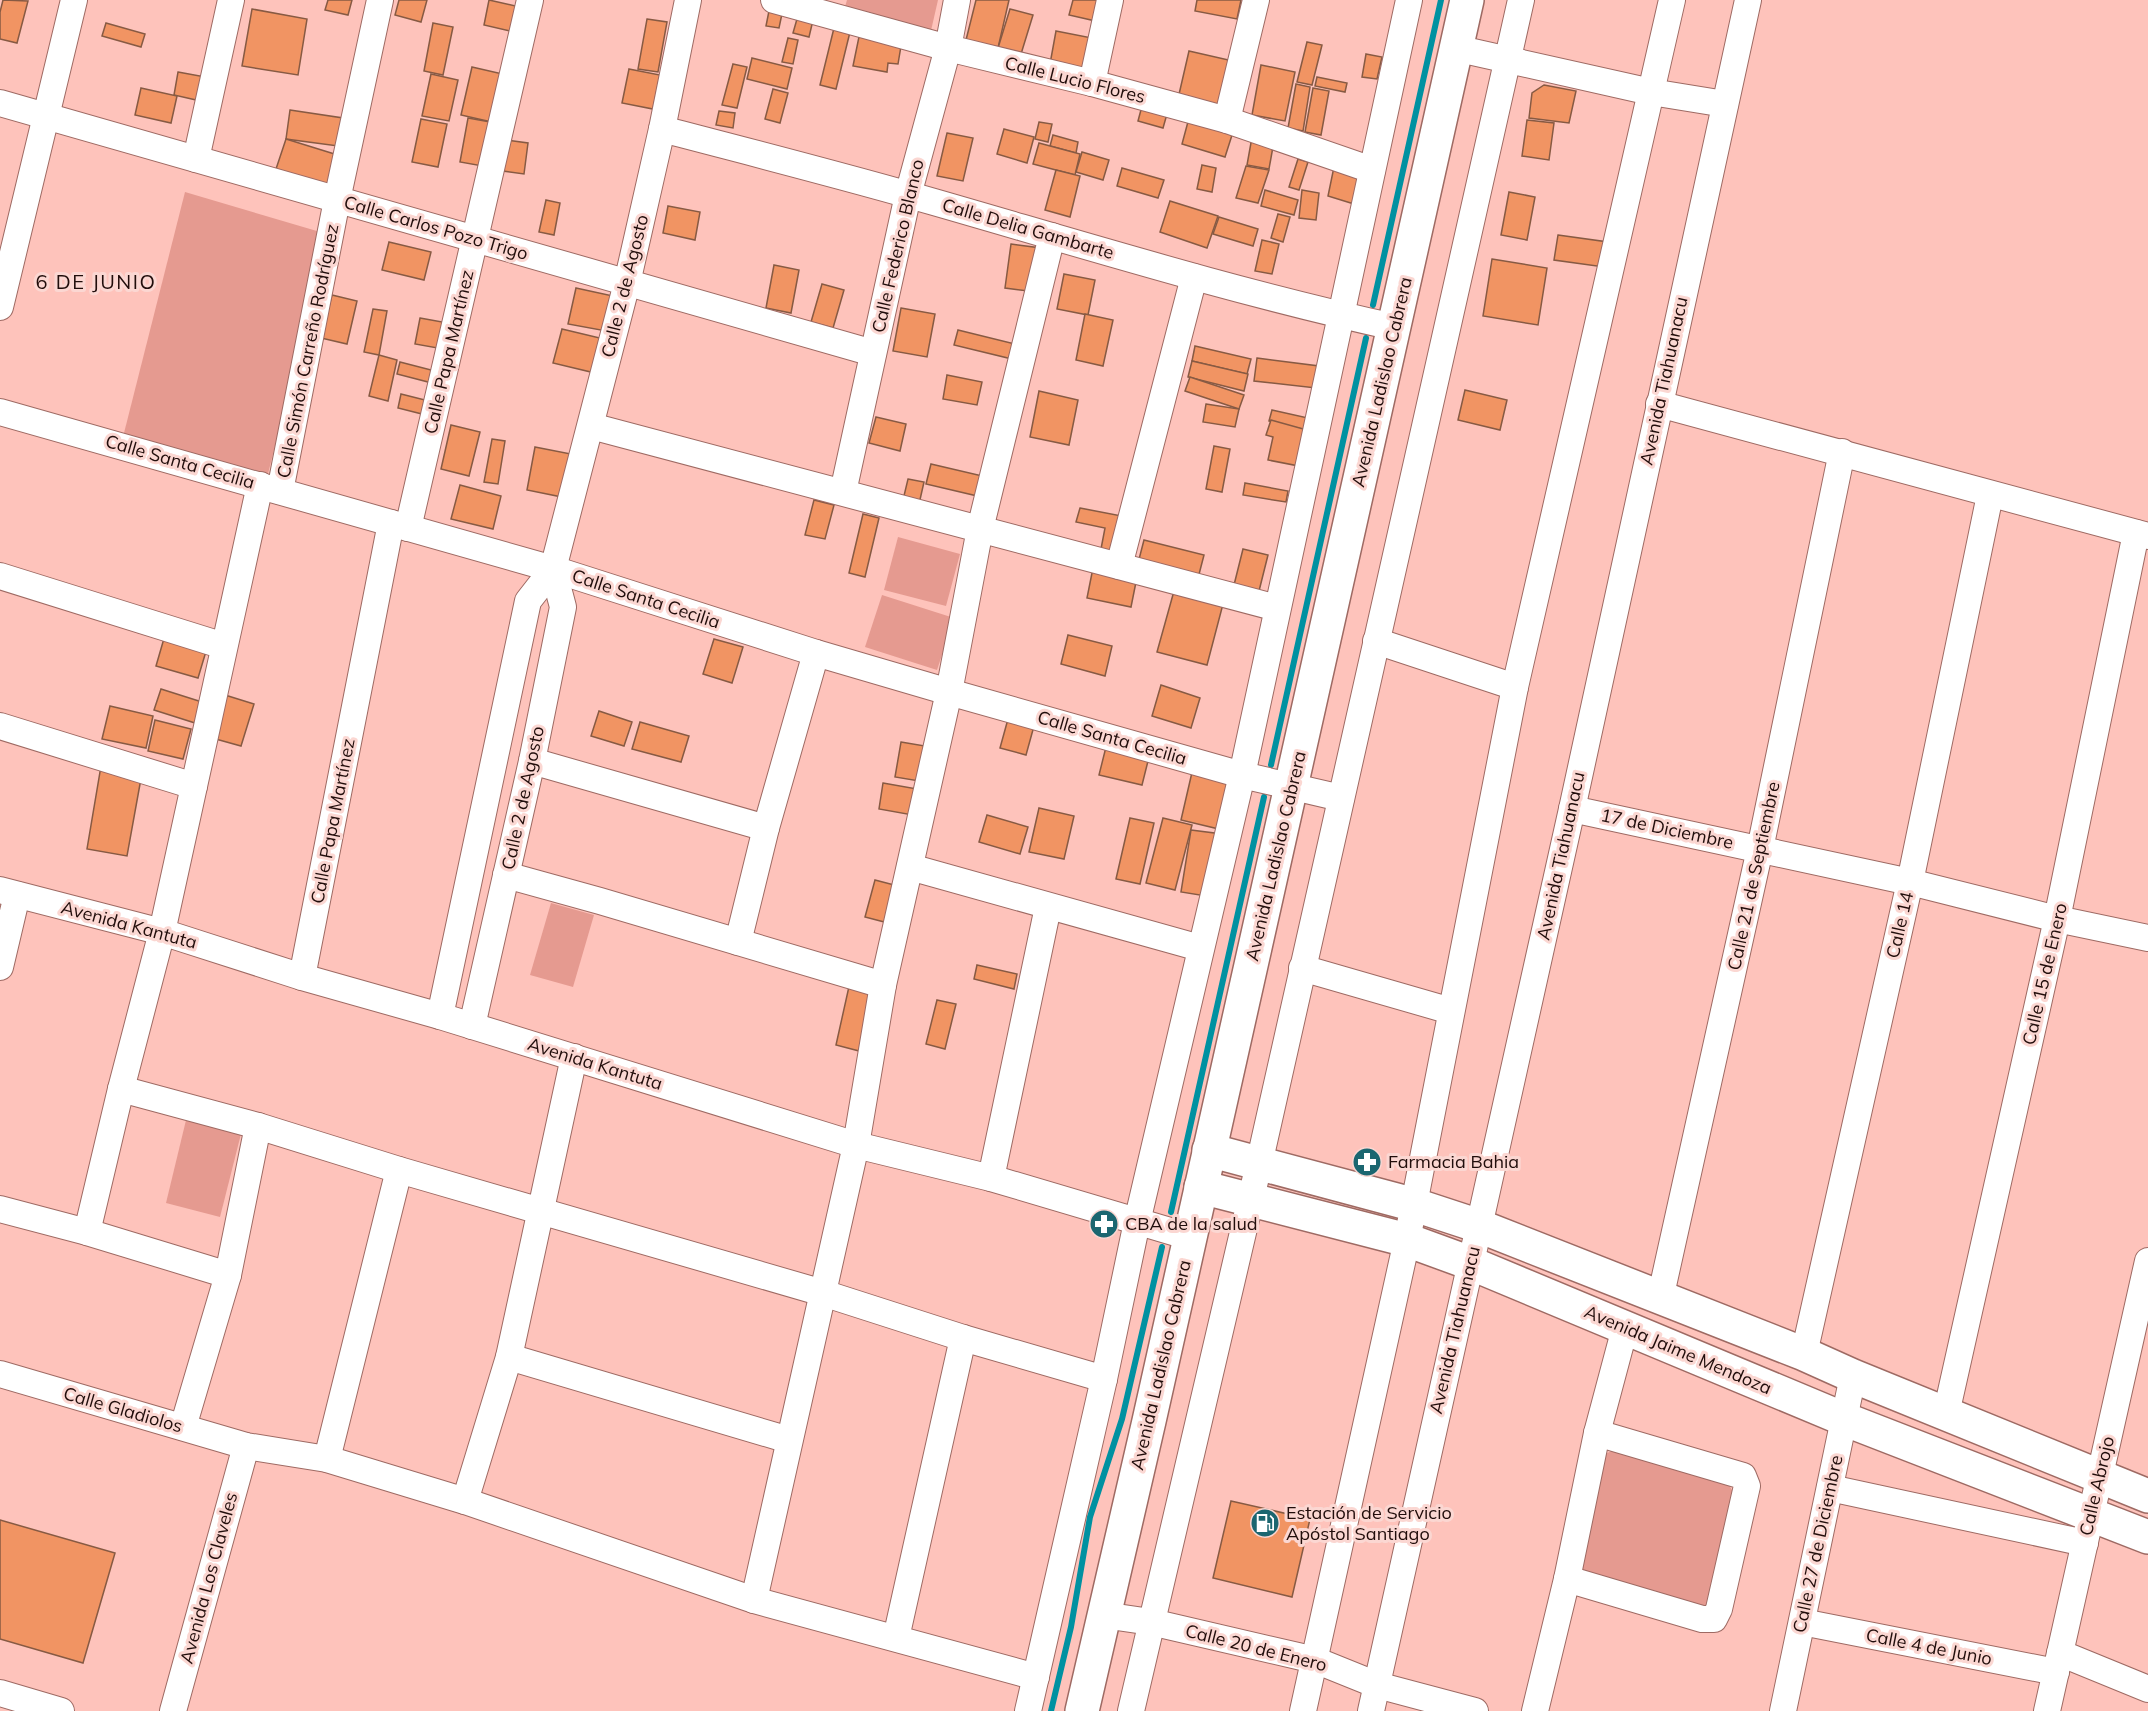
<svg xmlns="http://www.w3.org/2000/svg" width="2148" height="1711" font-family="Mulish,sans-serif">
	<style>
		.green { fill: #e59a90 }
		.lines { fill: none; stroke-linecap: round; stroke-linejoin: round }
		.stream { stroke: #0091a1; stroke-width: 6 }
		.building { fill: #f19463; stroke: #875a43; stroke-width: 1.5 }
		.minor-casing { stroke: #9e6a63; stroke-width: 28 }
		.major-casing { stroke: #9e6a63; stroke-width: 36 }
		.highway-casing { stroke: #9e6a63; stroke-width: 36 }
		.minor { stroke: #fff; stroke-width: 26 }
		.major { stroke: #fff; stroke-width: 33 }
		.highway { stroke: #fff; stroke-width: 33 }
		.labels { text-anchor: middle; stroke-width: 6; stroke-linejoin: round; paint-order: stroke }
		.street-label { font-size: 18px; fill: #210d0b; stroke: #fbd7d2 }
		.poi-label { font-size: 18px; fill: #210d0b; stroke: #fbd7d2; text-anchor: start }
		.neighbourhood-label { font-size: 20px; letter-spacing: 1.5px; fill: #210d0b; stroke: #fbd7d2 }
	</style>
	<rect width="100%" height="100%" fill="#fec3bb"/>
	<g class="green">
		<path d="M847 0H938L930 35 842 17Z"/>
		<path d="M185 192 327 234 268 474 123 437Z"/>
		<path d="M898 537 960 554 946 606 884 590Z"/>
		<path d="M882 595 954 618 937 670 865 647Z"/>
		<path d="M551 903 594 915 573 987 530 975Z"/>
		<path d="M187 1116 242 1130 220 1217 166 1203Z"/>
		<path d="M1612 1451 1729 1485 1735 1495 1712 1604 1700 1610 1577 1569 1602 1455Z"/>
	</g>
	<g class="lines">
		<g class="stream">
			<path d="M1373 305 1441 0"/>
			<path d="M1271 765 1366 338"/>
			<path d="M1171 1212 1264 797"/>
			<path d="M1051 1711 1071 1627 1090 1517 1122 1419 1162 1247"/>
		</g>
	</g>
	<g class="building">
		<path d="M3 0 28 1 17 43 0 39V12Z"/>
		<path d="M328 0H352L348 15 325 10Z"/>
		<path d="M399 0H427L421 22 395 15Z"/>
		<path d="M489 0 524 8 519 33 484 25Z"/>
		<path d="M976 0H1009L998 48 966 40Z"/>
		<path d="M1073 0H1105L1100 22 1069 15Z"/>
		<path d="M1197 0H1241L1237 19 1195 11Z"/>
		<path d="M770 6 783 9 779 28 766 26Z"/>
		<path d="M252 9 307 19 298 75 242 66Z"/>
		<path d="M1010 9 1033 15 1021 54 998 48Z"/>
		<path d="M799 12 814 16 809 37 793 33Z"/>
		<path d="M647 19 667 22 658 72 638 69Z"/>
		<path d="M106 23 145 34 141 47 102 36Z"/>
		<path d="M433 23 453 27 443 75 424 71Z"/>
		<path d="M861 27 901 46 898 64 888 63 887 72 853 66Z"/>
		<path d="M834 28 850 32 836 89 820 85Z"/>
		<path d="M1056 31 1092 38 1086 70 1050 64Z"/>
		<path d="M788 38 798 40 793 64 782 62Z"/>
		<path d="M1307 42 1322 45 1312 85 1297 82Z"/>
		<path d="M1189 51 1233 61 1221 113 1177 103Z"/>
		<path d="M1366 54 1382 57 1377 79 1362 77Z"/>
		<path d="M752 58 792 68 787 89 747 79Z"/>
		<path d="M733 64 747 67 737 108 722 105Z"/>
		<path d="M1261 65 1295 72 1285 121 1252 115Z"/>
		<path d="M472 67 507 75 496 123 461 115Z"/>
		<path d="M629 69 660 75 653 109 622 103Z"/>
		<path d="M178 72 211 78 205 102 174 95Z"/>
		<path d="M431 74 458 80 449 121 422 116Z"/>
		<path d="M1317 77 1347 83 1345 92 1315 86Z"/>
		<path d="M1296 84 1310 87 1303 131 1288 128Z"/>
		<path d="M1544 85 1576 91 1569 123 1529 118 1532 93Z"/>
		<path d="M141 88 177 96 171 123 135 115Z"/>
		<path d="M1313 88 1329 91 1321 135 1305 132Z"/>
		<path d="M773 89 788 93 780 123 765 119Z"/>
		<path d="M1142 106 1167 114 1163 128 1138 121Z"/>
		<path d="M290 110 343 118 338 146 286 139Z"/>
		<path d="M719 111 735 113 733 128 716 125Z"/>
		<path d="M468 118 496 123 488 167 460 162Z"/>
		<path d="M1189 118 1233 132 1225 157 1182 144Z"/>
		<path d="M421 119 447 124 438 167 412 162Z"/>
		<path d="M1527 120 1554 123 1549 160 1522 156Z"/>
		<path d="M1039 122 1052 124 1048 142 1035 139Z"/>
		<path d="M1004 129 1034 137 1027 163 997 154Z"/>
		<path d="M947 133 973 138 963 181 937 176Z"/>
		<path d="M1053 135 1078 142 1076 153 1050 146Z"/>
		<path d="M1252 137 1274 141 1269 169 1247 165Z"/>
		<path d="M286 139 341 156 331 186 276 169Z"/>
		<path d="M507 140 528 143 524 174 503 171Z"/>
		<path d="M1039 143 1080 154 1075 175 1033 164Z"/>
		<path d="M1082 152 1109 160 1103 180 1076 172Z"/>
		<path d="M1298 159 1308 162 1299 190 1289 187Z"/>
		<path d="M1335 162 1361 171 1354 204 1328 196Z"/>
		<path d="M1202 165 1216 168 1212 192 1197 189Z"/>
		<path d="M1246 166 1269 170 1258 203 1236 198Z"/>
		<path d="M1122 168 1164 180 1158 198 1117 186Z"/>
		<path d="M1056 170 1080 176 1070 217 1045 210Z"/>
		<path d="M1265 190 1298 200 1294 215 1261 206Z"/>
		<path d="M1302 190 1319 193 1316 220 1299 218Z"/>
		<path d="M1509 192 1535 197 1527 240 1501 235Z"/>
		<path d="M546 200 560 203 554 235 539 232Z"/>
		<path d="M1170 201 1218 216 1207 248 1160 232Z"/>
		<path d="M668 206 700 212 695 240 663 233Z"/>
		<path d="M1278 214 1290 217 1283 242 1271 238Z"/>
		<path d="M1219 217 1258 229 1253 246 1213 234Z"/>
		<path d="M1558 235 1608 242 1604 267 1554 260Z"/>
		<path d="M1262 240 1279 244 1272 274 1255 271Z"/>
		<path d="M389 242 431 252 424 280 382 270Z"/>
		<path d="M1011 244 1041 248 1036 292 1005 288Z"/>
		<path d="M1492 259 1547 268 1538 325 1483 316Z"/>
		<path d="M774 265 799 270 791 313 766 308Z"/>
		<path d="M1064 274 1095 280 1088 315 1057 309Z"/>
		<path d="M822 284 844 290 833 328 811 322Z"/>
		<path d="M576 288 613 296 606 331 568 324Z"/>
		<path d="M332 295 357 301 347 344 321 338Z"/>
		<path d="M901 308 935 314 927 357 893 351Z"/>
		<path d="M373 309 387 311 379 355 364 352Z"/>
		<path d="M1085 314 1113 320 1103 366 1076 360Z"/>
		<path d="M420 318 448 323 443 349 415 344Z"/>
		<path d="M562 329 604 339 595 373 553 363Z"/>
		<path d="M958 330 1015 344 1012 359 954 345Z"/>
		<path d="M1195 346 1251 359 1247 374 1192 361Z"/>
		<path d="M379 355 397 360 388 401 369 396Z"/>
		<path d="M1257 358 1319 366 1316 388 1254 381Z"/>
		<path d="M1192 361 1248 374 1244 391 1188 377Z"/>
		<path d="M400 362 435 371 432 383 397 374Z"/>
		<path d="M947 375 982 382 977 405 943 399Z"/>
		<path d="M1190 377 1244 395 1239 409 1185 391Z"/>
		<path d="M1465 390 1507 400 1500 430 1458 420Z"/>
		<path d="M1039 391 1078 400 1069 445 1030 437Z"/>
		<path d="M401 394 429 401 426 415 398 408Z"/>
		<path d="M1206 404 1239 409 1235 427 1203 422Z"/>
		<path d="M1272 410 1308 418 1306 430 1269 421Z"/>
		<path d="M876 417 906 424 900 451 869 443Z"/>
		<path d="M1271 420 1307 430 1299 466 1268 460 1273 437 1266 435Z"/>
		<path d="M451 425 480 432 469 476 441 469Z"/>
		<path d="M492 439 505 441 498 484 484 482Z"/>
		<path d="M1214 446 1230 449 1222 492 1206 489Z"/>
		<path d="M535 447 571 454 562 497 527 490Z"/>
		<path d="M931 464 991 478 986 498 926 484Z"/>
		<path d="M908 479 924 482 919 504 903 500Z"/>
		<path d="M1245 483 1288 491 1286 502 1243 495Z"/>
		<path d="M460 485 501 496 493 529 451 519Z"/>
		<path d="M814 500 834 505 825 539 805 535Z"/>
		<path d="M1080 508 1127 517 1120 552 1101 549 1105 528 1076 522Z"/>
		<path d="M863 514 879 518 865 577 849 573Z"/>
		<path d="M1144 540 1204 555 1197 582 1137 567Z"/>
		<path d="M1243 549 1268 555 1257 599 1232 593Z"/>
		<path d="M1093 568 1137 577 1131 607 1087 598Z"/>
		<path d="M1174 591 1223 604 1207 665 1157 652Z"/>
		<path d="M165 635 207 648 198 678 156 666Z"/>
		<path d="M1068 635 1112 646 1105 676 1061 664Z"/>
		<path d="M714 639 743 647 732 683 703 674Z"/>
		<path d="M1161 685 1200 698 1191 728 1152 716Z"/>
		<path d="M161 689 202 702 195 723 154 710Z"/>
		<path d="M225 695 254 704 241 746 212 738Z"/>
		<path d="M110 706 153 716 146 748 102 739Z"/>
		<path d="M599 711 632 722 624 746 591 736Z"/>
		<path d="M1008 719 1034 726 1026 755 1000 748Z"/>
		<path d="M155 720 191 729 183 759 148 751Z"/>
		<path d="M640 722 689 736 681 762 632 749Z"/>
		<path d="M901 742 931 747 925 782 895 777Z"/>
		<path d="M1107 743 1150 753 1142 785 1099 775Z"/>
		<path d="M101 766 142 773 127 856 87 849Z"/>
		<path d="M1193 768 1236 778 1223 830 1181 820Z"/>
		<path d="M883 783 923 790 918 816 879 809Z"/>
		<path d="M1039 808 1074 816 1064 859 1029 852Z"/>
		<path d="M987 815 1028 827 1020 854 979 842Z"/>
		<path d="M1130 818 1154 823 1140 884 1116 879Z"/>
		<path d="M1163 818 1192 825 1175 890 1146 883Z"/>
		<path d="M1191 830 1222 834 1212 897 1181 892Z"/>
		<path d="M875 880 902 887 892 924 865 917Z"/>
		<path d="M977 965 1017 974 1014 989 974 979Z"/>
		<path d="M850 982 877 993 863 1052 836 1045Z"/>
		<path d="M937 1000 956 1004 945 1049 926 1044Z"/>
		<path d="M1231 1501 1310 1519 1292 1597 1213 1578Z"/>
		<path d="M0 1520 115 1553 83 1663 0 1639Z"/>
	</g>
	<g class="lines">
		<g class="minor-casing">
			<g id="minor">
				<path d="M774 0 948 48 1092 83 1227 120 1372 170"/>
				<path d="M1455 48 1651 92 1725 104"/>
				<path d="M1092 83 1110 0"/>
				<path d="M0 103 873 353"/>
				<path d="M1227 120 1256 0"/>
				<path d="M662 129C753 153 844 176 934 202 1087 246 1239 293 1394 327"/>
				<path d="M196 159 231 0"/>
				<path d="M0 307 74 0"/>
				<path d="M1659 404 2148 536"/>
				<path d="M0 412 553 569 816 653 949 692 1242 775 1341 798"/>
				<path d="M591 426 1277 608"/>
				<path d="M280 491 337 200 380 0"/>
				<path d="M843 492 908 195 948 48 957 0"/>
				<path d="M408 528 530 0"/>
				<path d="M1119 566 1194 277"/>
				<path d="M0 576 224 646"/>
				<path d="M1376 641 1515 687"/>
				<path d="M0 726 194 786"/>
				<path d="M532 761 766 828"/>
				<path d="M1572 809 1910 882 2057 919 2148 938"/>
				<path d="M910 867 1200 948"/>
				<path d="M506 875 600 901 883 985"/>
				<path d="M0 890 162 932 302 977 440 1016 856 1145 991 1178 1190 1237"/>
				<path d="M738 942 766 828 816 653"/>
				<path d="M0 967 17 895"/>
				<path d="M1302 968 1451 1011"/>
				<path d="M302 977 391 523"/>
				<path d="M440 1016 528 601 553 569 627 283 662 129 688 0"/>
				<path d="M472 1026 532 761 563 607 553 569"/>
				<path d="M121 1089 258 1126 399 1170 823 1293 963 1338 1104 1379"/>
				<path d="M991 1178 1048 907"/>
				<path d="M0 1209 87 1232 228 1275"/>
				<path d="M87 1232 121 1089 162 932 260 485"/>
				<path d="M1660 1299 1760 849 1842 452"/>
				<path d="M1804 1354 1910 882 1990 495"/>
				<path d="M509 1357 789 1440"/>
				<path d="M0 1374 246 1446 327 1459 465 1501 754 1600 1036 1677"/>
				<path d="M1946 1414 2057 919 2136 533"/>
				<path d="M183 1427 228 1275 258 1126"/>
				<path d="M327 1459 399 1170"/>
				<path d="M1830 1488 2085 1543"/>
				<path d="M465 1501 509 1357 574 1057"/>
				<path d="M1567 1579 1702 1619H1714L1719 1609 1747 1486 1743 1476 1597 1433"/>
				<path d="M754 1600 856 1145 883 985 949 692 980 529 1052 236"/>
				<path d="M1103 1615 1151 1622 1315 1660 1377 1685 1475 1711"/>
				<path d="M1802 1622 2056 1672"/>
				<path d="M896 1638 963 1338"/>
				<path d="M2060 1653 2148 1689"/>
				<path d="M0 1693 61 1711"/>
				<path d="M173 1711 246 1446"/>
				<path d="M1028 1711 1104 1379 1137 1222 1242 775 1409 0"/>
				<path d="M1131 1711 1259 1164 1521 0"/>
				<path d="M1303 1711 1407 1240 1515 687 1672 0"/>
				<path d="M1371 1711 1572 809 1748 0"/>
				<path d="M1535 1711 1567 1579 1597 1433 1625 1328"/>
				<path d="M1783 1711 1853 1376"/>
				<path d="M2047 1711 2148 1261"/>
			</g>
		</g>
		<g class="major-casing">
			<g id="major">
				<path d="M1209 1150 1415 1205 1479 1226 1804 1354 1853 1376 2148 1496"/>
				<path d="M1201 1187 1407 1240 1470 1263 1844 1419 2148 1537"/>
			</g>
		</g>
		<g class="highway-casing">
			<path id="highway" d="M1082 1711 1149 1421 1467 0"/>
		</g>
		<use href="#minor" class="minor"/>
		<use href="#major" class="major"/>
		<use href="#highway" class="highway"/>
	</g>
	<defs>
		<g id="pharmacy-disc" transform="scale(1.5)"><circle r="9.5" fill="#1b6670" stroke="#fbd7d2"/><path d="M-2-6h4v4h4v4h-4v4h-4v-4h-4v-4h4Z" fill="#fff"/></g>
		<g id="fuel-disc" transform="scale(1.5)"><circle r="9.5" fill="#1b6670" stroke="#fbd7d2"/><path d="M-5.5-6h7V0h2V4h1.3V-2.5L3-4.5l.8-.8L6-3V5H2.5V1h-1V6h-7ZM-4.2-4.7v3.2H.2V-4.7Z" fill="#fff"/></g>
	</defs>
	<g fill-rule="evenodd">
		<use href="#pharmacy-disc" x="1367" y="1162"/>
		<use href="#pharmacy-disc" x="1104" y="1224"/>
		<use href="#fuel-disc" x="1265" y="1523"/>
	</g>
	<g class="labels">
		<g class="street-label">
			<text transform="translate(1075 80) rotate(14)" y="6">Calle Lucio Flores</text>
			<text transform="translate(436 228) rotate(16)" y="6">Calle Carlos Pozo Trigo</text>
			<text transform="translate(1028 229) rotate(16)" y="6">Calle Delia Gambarte</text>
			<text transform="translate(898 246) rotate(-77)" y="6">Calle Federico Blanco</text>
			<text transform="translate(625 286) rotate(-76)" y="6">Calle 2 de Agosto</text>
			<text transform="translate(308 351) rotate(-79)" y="6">Calle Simón Carreño Rodríguez</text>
			<text transform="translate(449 352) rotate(-77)" y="6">Calle Papa Martínez</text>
			<text transform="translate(1664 381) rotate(-78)" y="6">Avenida Tiahuanacu</text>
			<text transform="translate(1382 382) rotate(-77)" y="6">Avenida Ladislao Cabrera</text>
			<text transform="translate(180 462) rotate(16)" y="6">Calle Santa Cecilia</text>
			<text transform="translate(646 599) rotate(18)" y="6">Calle Santa Cecilia</text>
			<text transform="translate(1112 738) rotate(16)" y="6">Calle Santa Cecilia</text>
			<text transform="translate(523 798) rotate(-78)" y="6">Calle 2 de Agosto</text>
			<text transform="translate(333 821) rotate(-79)" y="6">Calle Papa Martínez</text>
			<text transform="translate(1667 829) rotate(12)" y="6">17 de Diciembre</text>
			<text transform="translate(1276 856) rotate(-77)" y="6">Avenida Ladislao Cabrera</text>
			<text transform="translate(1561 856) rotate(-78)" y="6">Avenida Tiahuanacu</text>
			<text transform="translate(1754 876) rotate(-78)" y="6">Calle 21 de Septiembre</text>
			<text transform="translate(129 925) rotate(15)" y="6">Avenida Kantuta</text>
			<text transform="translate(1900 925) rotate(-77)" y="6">Calle 14</text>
			<text transform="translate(2045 974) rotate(-77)" y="6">Calle 15 de Enero</text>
			<text transform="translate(595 1064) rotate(17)" y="6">Avenida Kantuta</text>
			<text transform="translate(1455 1330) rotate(-77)" y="6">Avenida Tiahuanacu</text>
			<text transform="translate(1678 1350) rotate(23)" y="6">Avenida Jaime Mendoza</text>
			<text transform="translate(1161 1365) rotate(-77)" y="6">Avenida Ladislao Cabrera</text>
			<text transform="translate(123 1410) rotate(16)" y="6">Calle Gladiolos</text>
			<text transform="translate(2097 1486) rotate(-77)" y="6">Calle Abrojo</text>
			<text transform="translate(1818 1544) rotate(-78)" y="6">Calle 27 de Diciembre</text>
			<text transform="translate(209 1578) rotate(-75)" y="6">Avenida Los Claveles</text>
			<text transform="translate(1929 1647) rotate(11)" y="6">Calle 4 de Junio</text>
			<text transform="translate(1256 1648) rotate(14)" y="6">Calle 20 de Enero</text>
		</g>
		<g class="poi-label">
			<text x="1388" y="1168">Farmacia Bahia</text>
			<text x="1125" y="1230">CBA de la salud</text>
			<text x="1286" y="1519">Estación de Servicio<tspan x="1286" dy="21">Apóstol Santiago</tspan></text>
		</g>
		<g class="neighbourhood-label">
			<text x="96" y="289">6 DE JUNIO</text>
		</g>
	</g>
</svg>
